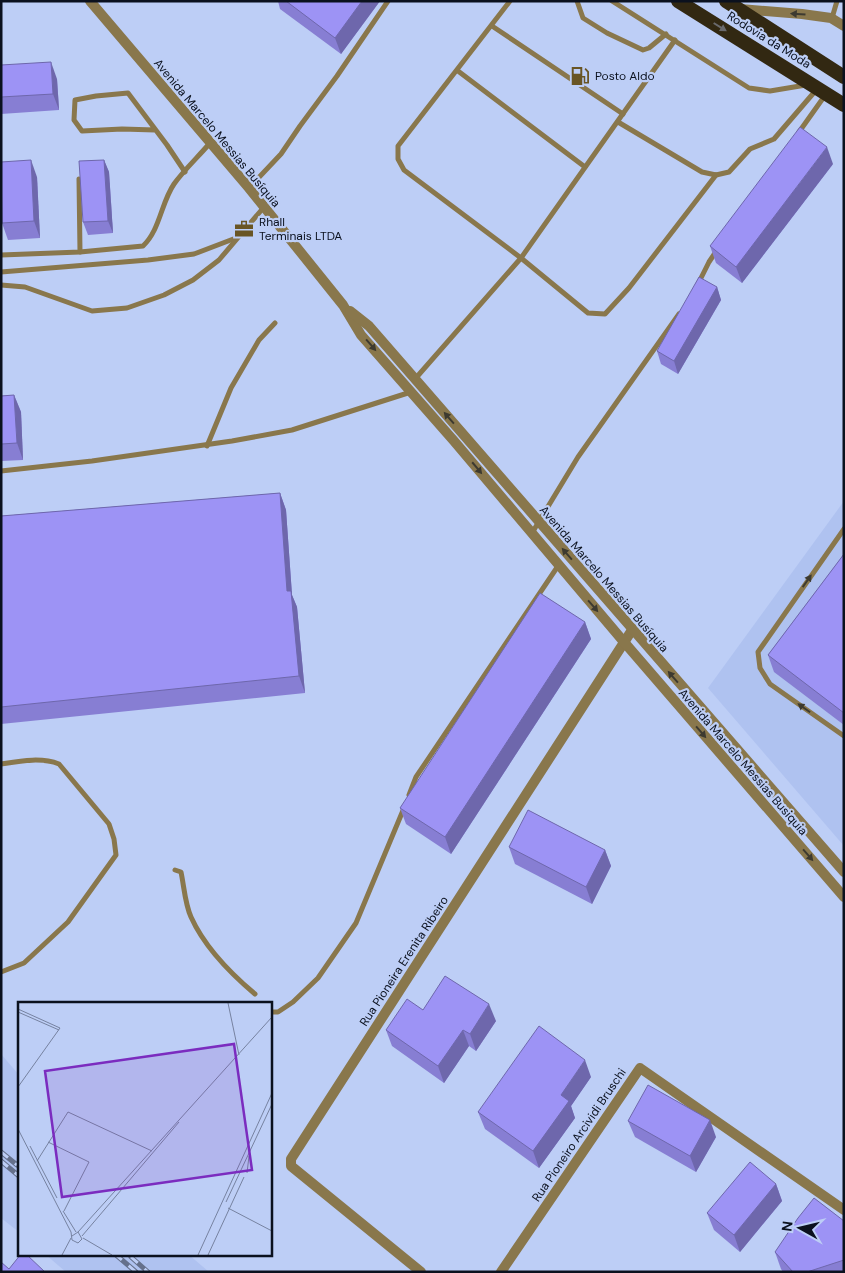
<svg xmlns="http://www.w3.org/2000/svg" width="845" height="1273" font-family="'DM Sans',sans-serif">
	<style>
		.built { fill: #afc2f0 }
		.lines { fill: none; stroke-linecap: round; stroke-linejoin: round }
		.service { stroke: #89774c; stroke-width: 5 }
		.minor { stroke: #89774c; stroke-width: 10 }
		.tertiary { stroke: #89774c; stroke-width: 10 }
		.trunk { stroke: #322812; stroke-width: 14 }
		.rail-casing { stroke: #65708b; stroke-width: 5 }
		.rail { stroke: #bdcef6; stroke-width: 3; stroke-dasharray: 9; stroke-linecap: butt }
		.wall { fill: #877ed3 }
		.shaded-wall { fill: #6e67ac }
		.building { fill: #9d93f5; stroke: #6e67ac }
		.oneway { fill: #3d3a30 }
		.oneway2 { fill: #6a6a6d }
		.labels { text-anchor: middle; stroke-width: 4.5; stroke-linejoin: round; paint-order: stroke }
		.street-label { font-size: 12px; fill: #0b111e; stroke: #bdcef6 }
		.poi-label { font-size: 12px; fill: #0b111e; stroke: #bdcef6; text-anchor: start }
		.inset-road { fill: none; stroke: #7682a0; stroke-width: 1 }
		.view { fill: #7b2cbf; fill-opacity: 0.15; stroke: #7b2cbf; stroke-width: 2.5 }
		.inset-edge { fill: none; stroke: #0b111e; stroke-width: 2.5 }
	</style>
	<rect width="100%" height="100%" fill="#bdcef6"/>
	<g class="built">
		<path d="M844 501V846L708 688Z"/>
		<path d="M1 1054 19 1075V1232L1 1218Z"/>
		<path d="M45 1254H188L209 1272H66Z"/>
	</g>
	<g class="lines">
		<g class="service">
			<path d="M510 1 398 146V159L404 170 521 258 588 313 605 314 629 288 716 175"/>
			<path d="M577 1 583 18 607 33 643 50 649 48 666 34"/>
			<path d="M612 1 749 88 770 91 806 85"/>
			<path d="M832 18 837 1"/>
			<path d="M492 26 623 114"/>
			<path d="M458 71 585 167"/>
			<path d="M618 122 702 172 716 175 729 172 750 149 774 139 817 89"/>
			<path d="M155 130 122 129 82 131 74 120 75 100 96 96 128 93 167 145 185 172"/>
			<path d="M799 132 826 94"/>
			<path d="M79 179 80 252"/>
			<path d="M249 188 281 154 300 126 337 76 388 1"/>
			<path d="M1 255 80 252 143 246C160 230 161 203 174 184 184 170 198 157 210 143"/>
			<path d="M1 272 148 260 194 254 236 238"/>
			<path d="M698 284 709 262 717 250"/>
			<path d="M1 285 25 287 92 311 127 308 164 295 193 280 219 260 264 207"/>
			<path d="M415 379 521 258 675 40"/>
			<path d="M207 446 231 388 259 340 275 323"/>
			<path d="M1 471 92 461 232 441 292 430 411 392"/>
			<path d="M844 529 758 652 760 668 770 684 844 736"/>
			<path d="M532 533 578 457 679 314"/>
			<path d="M1 764C20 761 41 757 59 764L109 824 114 839 116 855 68 922 24 963 1 972"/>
			<path d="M409 795 416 777 558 566"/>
			<path d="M175 870 181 872C184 886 185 904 191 917 205 948 230 973 255 994"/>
			<path d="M270 1012H278L293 1002 318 978 356 923 404 808"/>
		</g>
		<g class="minor">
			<path d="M421 1272 291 1166V1159L632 630"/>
			<path d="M501 1272 640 1068 844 1210"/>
		</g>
		<g class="tertiary">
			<path d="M90 1 249 188 343 305 361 335 454 441 624 642 844 897"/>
			<path d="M740 9 802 14 831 18 844 26"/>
			<path d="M350 311 369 326 844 872"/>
		</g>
		<g class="trunk">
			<path d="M678 1 844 105"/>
			<path d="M726 1 844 77"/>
		</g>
		<g class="rail-casing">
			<g id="rail">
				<path d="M1 1152 17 1165"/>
				<path d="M1 1161 19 1176"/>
				<path d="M115 1254 136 1272"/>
				<path d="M131 1257 148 1272"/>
			</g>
		</g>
		<use href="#rail" class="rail"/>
	</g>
	<g class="wall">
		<path d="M278 1H380L341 54 280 9Z"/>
		<path d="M1 65 57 79 59 110 1 114Z"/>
		<path d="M104 160 109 172 113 233 88 235 83 222Z"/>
		<path d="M833 164 742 283 716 263 710 246Z"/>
		<path d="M37 177 40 238 8 240 2 223Z"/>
		<path d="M717 287 721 300 678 374 661 364 657 351Z"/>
		<path d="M14 395 21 412 23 460 1 461V396Z"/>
		<path d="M280 493 286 510 292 595 297 607 305 693 1 724V516Z"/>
		<path d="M844 554V725L774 672 768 655Z"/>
		<path d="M585 622 591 639 451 854 406 824 400 808Z"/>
		<path d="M509 847 605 850 611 866 592 904 515 864Z"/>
		<path d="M423 1010 496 1021 476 1051 469 1046 444 1083 392 1046 386 1030Z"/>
		<path d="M591 1077 571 1106 575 1118 539 1168 485 1129 478 1112Z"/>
		<path d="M628 1121 716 1137 696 1172 635 1137Z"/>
		<path d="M776 1184 782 1201 740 1252 714 1230 707 1213Z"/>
		<path d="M844 1221V1272H783L781 1269 775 1252Z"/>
	</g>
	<g class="shaded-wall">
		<path d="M362 1H380L341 54 335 38Z"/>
		<path d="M51 62 57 79 59 110 53 94Z"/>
		<path d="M827 147 833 164 742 283 736 267Z"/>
		<path d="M31 160 37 177 40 238 34 221Z"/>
		<path d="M104 160 109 172 113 233 108 221Z"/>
		<path d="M717 287 721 300 678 374 674 361Z"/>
		<path d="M14 395 21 412 23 460 17 443Z"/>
		<path d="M280 493 286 510 292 595 297 607 305 693 299 676 287 591Z"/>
		<path d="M585 622 591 639 451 854 445 837Z"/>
		<path d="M605 850 611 866 592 904 586 887Z"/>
		<path d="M489 1004 496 1021 476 1051 470 1034Z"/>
		<path d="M463 1030 469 1046 444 1083 438 1066Z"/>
		<path d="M585 1060 591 1077 571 1106 575 1118 539 1168 533 1151 561 1095Z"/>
		<path d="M710 1120 716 1137 696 1172 690 1156Z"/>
		<path d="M776 1184 782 1201 740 1252 734 1235Z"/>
	</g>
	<g class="building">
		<path d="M286 1H362L335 38Z"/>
		<path d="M51 62 53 94 1 97V65Z"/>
		<path d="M800 127 827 147 736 267 710 246Z"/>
		<path d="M31 160 34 221 2 223 1 162Z"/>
		<path d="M104 160 108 221 83 222 79 161Z"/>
		<path d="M699 277 717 287 674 361 657 351Z"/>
		<path d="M14 395 17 443 1 444V396Z"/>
		<path d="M280 493 287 591H291L299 676 1 707V516Z"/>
		<path d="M844 554V713L768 655Z"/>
		<path d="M540 593 585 622 445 837 400 808Z"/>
		<path d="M528 810 605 850 586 887 509 847Z"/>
		<path d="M445 976 489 1004 470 1034 463 1030 438 1066 386 1030 407 999 423 1010Z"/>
		<path d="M539 1026 585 1060 561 1095 569 1101 533 1151 478 1112Z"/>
		<path d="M648 1085 710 1120 690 1156 628 1121Z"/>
		<path d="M750 1162 776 1184 734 1235 707 1213Z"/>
		<path d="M814 1198 844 1221V1260L807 1272H793L775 1252 798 1218Z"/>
		<path d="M21 1254H26L45 1272H1V1262L9 1269Z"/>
	</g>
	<defs><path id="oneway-solid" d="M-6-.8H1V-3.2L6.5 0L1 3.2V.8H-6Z" transform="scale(1.25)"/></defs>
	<g class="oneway">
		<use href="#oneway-solid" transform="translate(798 14) rotate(-176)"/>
		<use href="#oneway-solid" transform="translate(371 345) rotate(49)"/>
		<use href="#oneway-solid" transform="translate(449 418) rotate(-131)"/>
		<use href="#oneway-solid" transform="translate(477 468) rotate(50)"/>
		<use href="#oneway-solid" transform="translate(567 554) rotate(-131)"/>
		<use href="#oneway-solid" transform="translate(807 581) rotate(-55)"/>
		<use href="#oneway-solid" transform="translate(593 606) rotate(49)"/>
		<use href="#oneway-solid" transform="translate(673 677) rotate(-131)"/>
		<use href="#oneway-solid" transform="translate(804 708) rotate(-145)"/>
		<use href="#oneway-solid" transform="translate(701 732) rotate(49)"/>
		<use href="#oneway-solid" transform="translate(808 855) rotate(49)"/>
	</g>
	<use class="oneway2" href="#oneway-solid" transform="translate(720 27) rotate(32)"/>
	<defs>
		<g id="fuel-bare" transform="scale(1.5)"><path d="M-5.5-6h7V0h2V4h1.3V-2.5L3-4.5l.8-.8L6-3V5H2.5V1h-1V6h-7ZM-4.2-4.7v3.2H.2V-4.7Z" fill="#695524" stroke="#bdcef6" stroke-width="2.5" paint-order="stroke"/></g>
		<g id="office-bare" transform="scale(1.5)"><path d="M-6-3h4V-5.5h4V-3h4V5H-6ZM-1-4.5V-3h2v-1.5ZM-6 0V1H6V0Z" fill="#695524" stroke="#bdcef6" stroke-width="2.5" paint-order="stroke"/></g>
	</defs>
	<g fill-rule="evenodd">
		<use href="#fuel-bare" x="580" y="76"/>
		<use href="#office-bare" x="244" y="229"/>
	</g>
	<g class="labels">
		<g class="street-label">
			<text transform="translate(769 40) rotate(32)" y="4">Rodovia da Moda</text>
			<text transform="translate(217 133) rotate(50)" y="4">Avenida Marcelo Messias Busíquia</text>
			<text transform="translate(604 579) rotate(49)" y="4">Avenida Marcelo Messias Busíquia</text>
			<text transform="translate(743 762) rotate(49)" y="4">Avenida Marcelo Messias Busiquia</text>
			<text transform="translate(404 961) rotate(-57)" y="4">Rua Pioneira Erenita Ribeiro</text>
			<text transform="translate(579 1135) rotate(-56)" y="4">Rua Pioneiro Arcividi Bruschi</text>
		</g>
		<g class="poi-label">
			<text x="595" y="80">Posto Aldo</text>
			<text x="259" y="226">Rhall<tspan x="259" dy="14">Terminais LTDA</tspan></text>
		</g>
	</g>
	<g transform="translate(18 1002)">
		<rect width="254" height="254" fill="#bdcef6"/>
		<path class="inset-road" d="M210 1 221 53M0 7 42 26 0 85M0 10 41 28M0 127 53 230 54 238 60 241 64 237 60 230 54 234M30 140 71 160 46 209M12 144 39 196M19 159 50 110 134 149M229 171 231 154M208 200 254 102M210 206 254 229M45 209 58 230M60 230 254 15M64 234 161 120M65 236 94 253M44 253 53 236M180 253 254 91M190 253 226 175"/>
		<path class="view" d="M216 42 234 168 44 195 27 69Z"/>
		<rect width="254" height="254" class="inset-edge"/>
	</g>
	<rect width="845" height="1273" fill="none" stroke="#0b111e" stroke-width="5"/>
	<g transform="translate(800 1228) rotate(278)" stroke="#bdcef6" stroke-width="4" paint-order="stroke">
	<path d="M0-4L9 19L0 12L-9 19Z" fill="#0b111e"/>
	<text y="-8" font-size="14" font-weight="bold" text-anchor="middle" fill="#0b111e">N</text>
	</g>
</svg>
